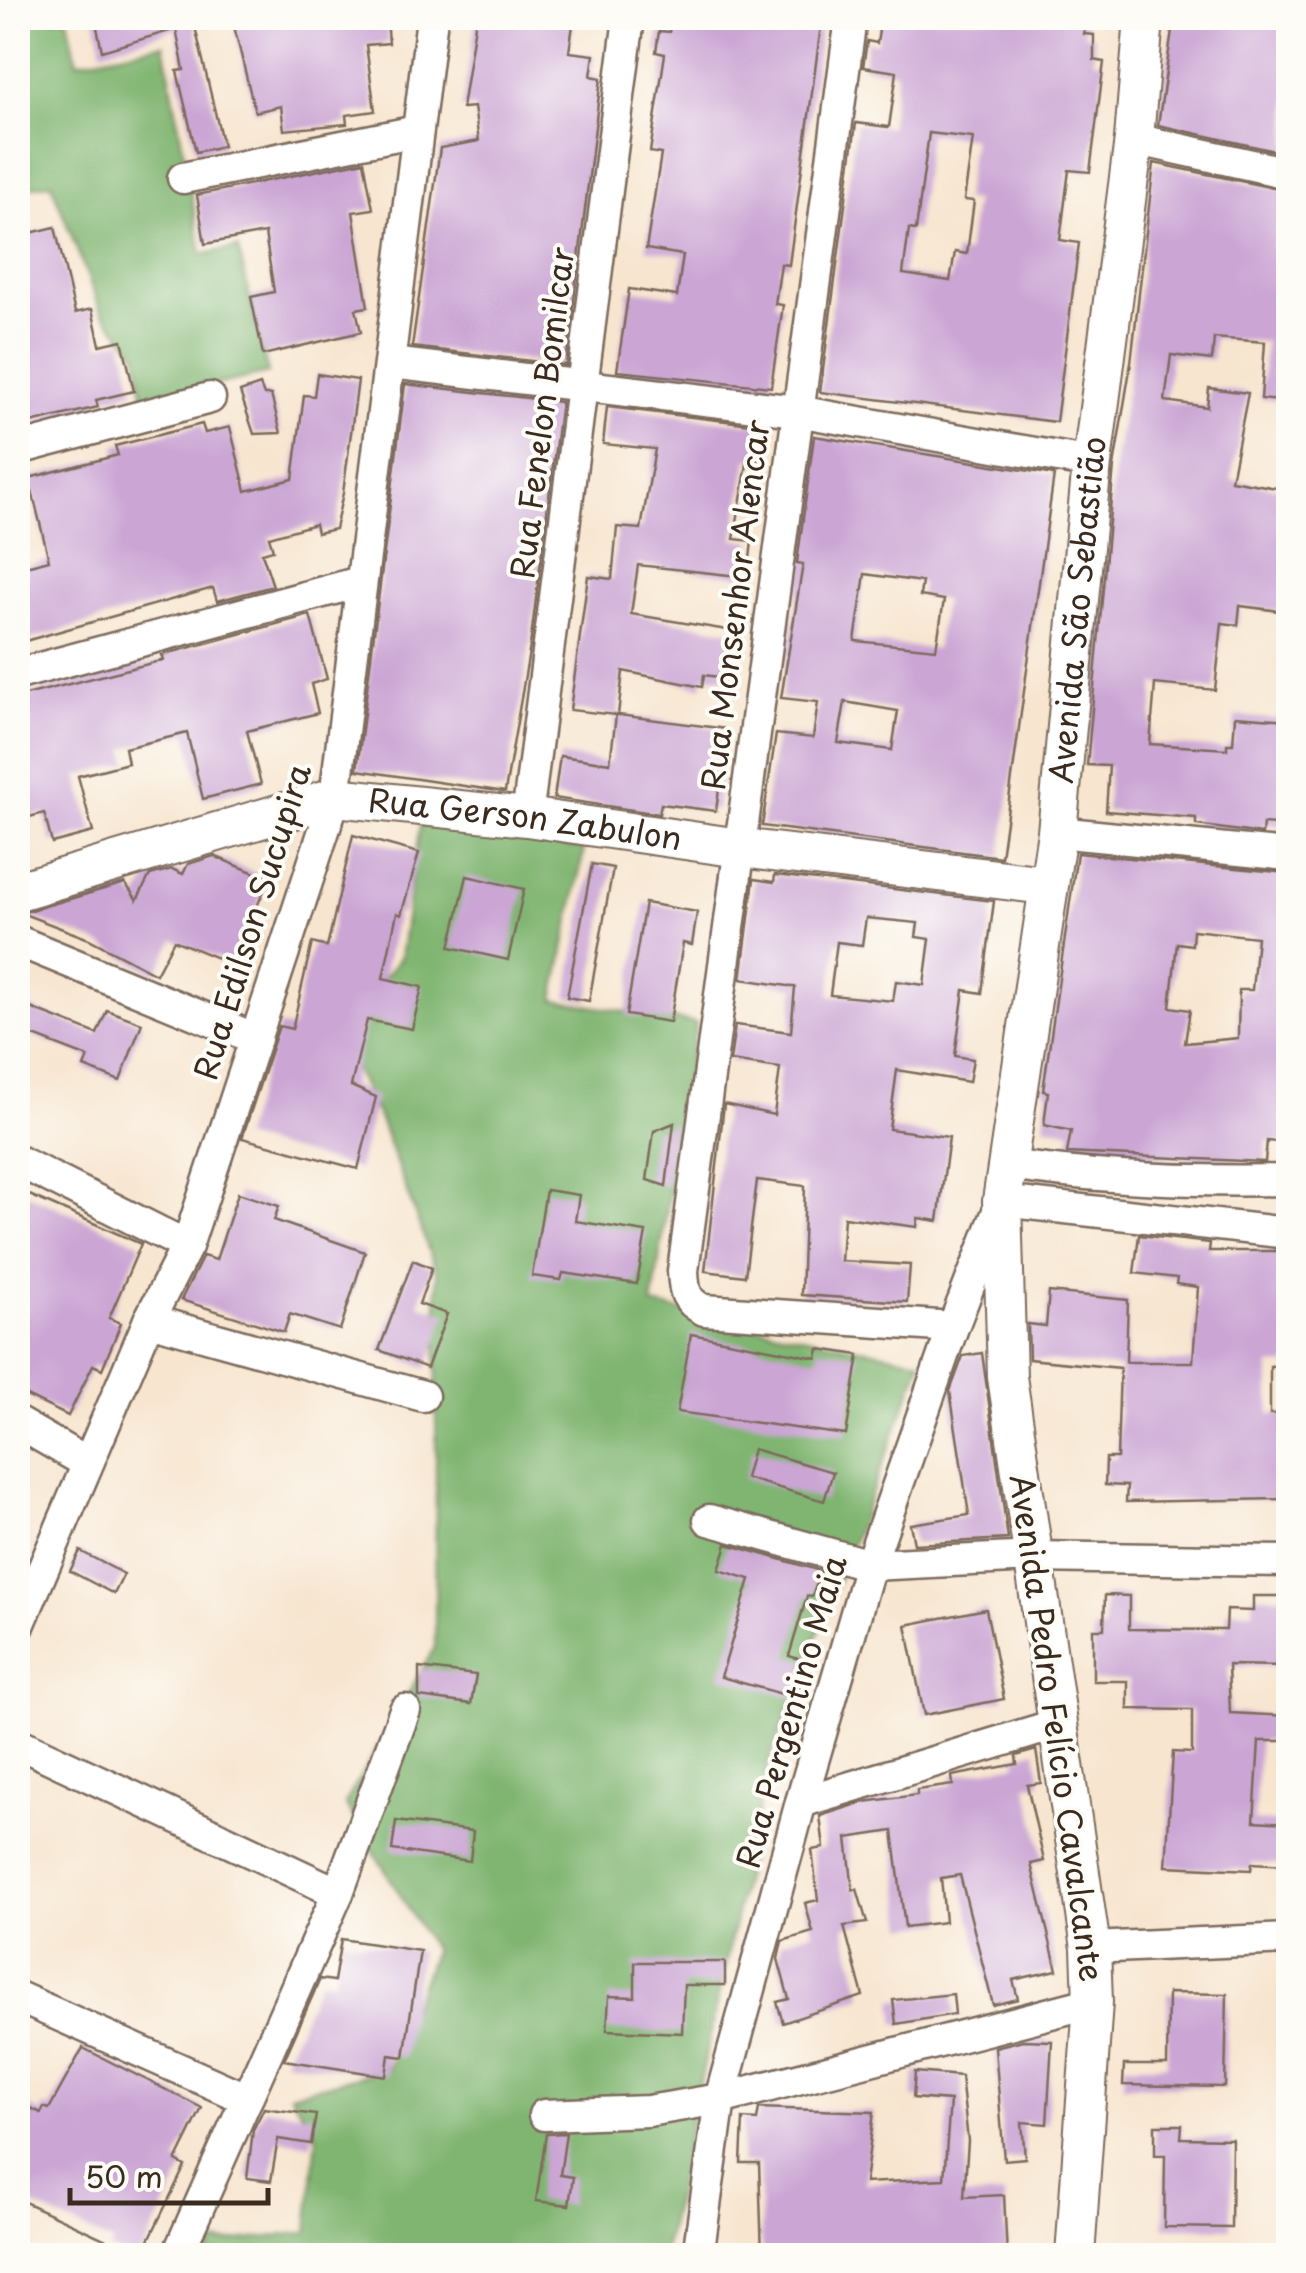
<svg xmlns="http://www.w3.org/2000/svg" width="1306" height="2273" font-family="'Playpen Sans',sans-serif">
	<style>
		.forest { fill: #80b571; stroke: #5e7048; stroke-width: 2.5 }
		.building { fill: #cba5d4; fill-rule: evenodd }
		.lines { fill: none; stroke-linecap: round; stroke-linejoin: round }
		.minor-casing { stroke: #7d6b5c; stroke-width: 35 }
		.tertiary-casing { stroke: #7d6b5c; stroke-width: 42 }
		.minor { stroke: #fff; stroke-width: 30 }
		.tertiary { stroke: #fff; stroke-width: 38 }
		.labels { text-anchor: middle; stroke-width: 8; stroke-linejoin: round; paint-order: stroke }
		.street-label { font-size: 32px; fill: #3b2a1e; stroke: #fdfcf7 }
	</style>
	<rect width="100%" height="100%" fill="#fdfcf7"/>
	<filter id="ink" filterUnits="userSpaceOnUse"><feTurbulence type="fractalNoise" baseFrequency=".01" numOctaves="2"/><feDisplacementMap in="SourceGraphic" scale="20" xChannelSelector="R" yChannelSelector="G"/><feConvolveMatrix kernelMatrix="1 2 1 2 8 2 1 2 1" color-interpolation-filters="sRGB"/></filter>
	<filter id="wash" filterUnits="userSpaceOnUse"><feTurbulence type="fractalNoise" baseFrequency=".0048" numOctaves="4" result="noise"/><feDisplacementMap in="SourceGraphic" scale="40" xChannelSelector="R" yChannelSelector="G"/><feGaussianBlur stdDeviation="2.25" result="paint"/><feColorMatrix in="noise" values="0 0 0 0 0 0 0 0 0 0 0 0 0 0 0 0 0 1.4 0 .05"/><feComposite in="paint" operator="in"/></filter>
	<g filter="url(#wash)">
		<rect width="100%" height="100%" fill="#f7e5cf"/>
		<g class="forest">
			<path d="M18 18H68L77 62 164 44 202 254 238 248 268 373 144 401 137 353 101 311 51 183 18 189Z"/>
			<path d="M420 825 584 849 554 1000 696 1023 652 1305 922 1361 769 1761 663 2255 208 2256 213 2244 308 2232 317 2136 290 2094 388 2069 434 1951 345 1804 435 1647 437 1273 381 1122 337 1034 400 958Z"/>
		</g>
		<g id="blocks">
			<g class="building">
				<path d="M95 18H193L223 146 196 152 177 71 184 70 176 29 102 51Z"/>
				<path d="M232 18H387L389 43 366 45 375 111 346 115 347 124 284 130 281 106 255 112Z"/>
				<path d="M476 18H574L569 52 594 55 591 76 601 78 566 365 412 347 440 148 479 141 474 107 462 108Z"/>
				<path d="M671 18H822L789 265 781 264 775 304 783 305 771 387 617 371 629 289 677 296 683 255 646 249 661 154 650 152 665 54 656 52 659 31 669 32Z"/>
				<path d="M881 18H1086L1084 34 1094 35V60L1104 62 1090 172 1069 170 1060 240 1079 243 1056 422 820 392 856 123 889 127 897 72 863 67 867 41 877 43ZM929 133 973 138 964 200 974 201 967 254 955 252 950 281 903 274 909 229 916 230Z"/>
				<path d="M1174 18H1288V154L1158 125Z"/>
				<path d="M364 161 373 209 353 212 368 307 356 309 361 332 263 355 251 297 274 292 265 233 205 244 197 195Z"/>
				<path d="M1154 163 1288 191V402L1261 399 1265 342 1214 338 1212 360 1171 355 1165 401 1207 407 1209 388 1248 393 1231 480 1288 490V612L1240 606 1238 625 1222 623 1215 690 1155 684 1150 744 1227 749V744H1233L1235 716 1288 720V826L1263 824 1262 834 1196 825V818L1106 811 1109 766 1087 765 1114 466 1131 363Z"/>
				<path d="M55 227 75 313 92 309 100 345 122 340 134 391 96 400 98 407 18 426V236Z"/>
				<path d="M317 374 358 380 343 493 335 529 317 533 315 524 269 537 273 550 262 553 273 586 217 601 213 588 18 643V568L49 560 29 478 118 455 115 446 202 424 205 433 230 427 246 491 293 479 304 395 314 396Z"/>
				<path d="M405 384 561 402 530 646 505 792 357 770Z"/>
				<path d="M260 385 264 395H271L281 433 254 434 240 392Z"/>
				<path d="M607 407 768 426 762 460 748 458 734 539 752 541 748 577 638 565 631 614 739 632 732 679 704 675 702 687 623 671 618 715 727 729 716 811 661 804 659 814 554 798 560 756 610 763 616 715 570 710 588 576 612 579 617 527 641 529 655 449 603 444Z"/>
				<path d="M814 436 1054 475 1001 857 762 826 776 734 813 738 818 702 781 698 803 564 797 563ZM865 574 922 582 920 596 944 600 936 649 855 641ZM845 702 898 711 892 750 838 743Z"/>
				<path d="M310 615 327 679 311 684 318 713 247 731 261 784 203 799 187 733 125 748 128 763 78 776 93 832 52 843 44 813 18 820V697L164 660 162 655Z"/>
				<path d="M353 835 419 853 401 915 397 913 383 978 422 987 412 1029 367 1020 351 1086 376 1097 358 1169 242 1138 279 1026 292 1029 312 943 327 947Z"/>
				<path d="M1077 853 1288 873V1143L1267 1141 1265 1162 1067 1153 1071 1131 1044 1125 1048 1092 1043 1091ZM1193 930 1257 937 1252 990H1239L1238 1038 1185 1043 1190 1010 1170 1007 1177 943 1192 945Z"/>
				<path d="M214 856 269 879 232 964 174 940 156 974 89 939 21 913 125 883 137 900 150 875 172 869 183 874 188 864Z"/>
				<path d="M592 864 613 868 589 1001 567 997Z"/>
				<path d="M775 875 994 901 982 993 964 990 955 1056 973 1059 969 1082 897 1070 889 1129 949 1137 938 1221 918 1218 917 1227 844 1217 841 1261 910 1265 907 1302 801 1295 805 1186 757 1180 745 1276 705 1271 724 1104 774 1115 780 1068 730 1061 735 1025 791 1032 795 987 741 979 754 879 774 882ZM866 918 918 923 916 937 930 939 924 985 896 981 893 1001 830 995 837 942 862 945Z"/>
				<path d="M467 876 524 889 508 960 450 947Z"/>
				<path d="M645 903 697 912 692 945 683 943 670 1022 626 1015Z"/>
				<path d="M18 1003 97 1034 107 1010 142 1023 120 1081 84 1067 88 1057 18 1030Z"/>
				<path d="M674 1123 666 1186 647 1180 654 1131Z"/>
				<path d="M18 1190 141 1244 109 1318 121 1323 112 1345 102 1369 93 1365 68 1416 18 1392Z"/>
				<path d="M546 1190 579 1195 575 1221 646 1232 637 1284 563 1273 561 1280 532 1276Z"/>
				<path d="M238 1193 279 1206 274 1220 365 1252 340 1330 290 1314 284 1332 181 1300 203 1256 216 1260Z"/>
				<path d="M1139 1235 1210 1243 1209 1251H1288V1365L1270 1366V1414H1288V1437H1280V1499L1126 1502 1127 1486 1105 1485 1106 1458H1117L1120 1368 1029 1359 1028 1324 1046 1326 1049 1292 1128 1300 1126 1362H1193L1198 1287 1176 1284 1177 1278 1134 1273Z"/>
				<path d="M413 1260 432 1268 419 1304 447 1314 427 1368 379 1350Z"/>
				<path d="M691 1334 817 1358 819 1349 859 1355 846 1435 677 1412Z"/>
				<path d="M982 1353 1008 1539 914 1544 910 1524 969 1515 950 1391 963 1356Z"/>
				<path d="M753 1449 833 1472 824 1501 745 1478Z"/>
				<path d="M727 1544 821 1571 812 1597 807 1596 789 1656 806 1661 796 1698 721 1677 750 1579 719 1570Z"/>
				<path d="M80 1551 124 1574 114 1594 70 1571Z"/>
				<path d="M1105 1595 1129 1596V1629L1226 1630 1227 1610 1253 1611V1596H1288V1666L1228 1665 1230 1713 1288 1716V1741H1259L1254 1821 1288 1823V1865L1252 1863 1251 1870 1166 1866 1173 1752 1192 1753V1710L1128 1709V1681H1093V1629H1104Z"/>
				<path d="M986 1609 1004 1699 924 1715 906 1625Z"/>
				<path d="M419 1668 476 1675 471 1704 419 1697Z"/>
				<path d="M1036 1750 1041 1783 1027 1785 1044 1861 1031 1864 1057 1970 1013 1980 1018 1999 993 2005 960 1875 941 1878 945 1922 905 1927 893 1831 847 1838 853 1890 857 1889 867 1923 844 1926 863 1996 783 2023 777 2002 789 1999 778 1959 782 1941 813 1932 805 1903 818 1900 812 1850 824 1848 820 1816 864 1802 917 1795V1790L953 1785 952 1776 1017 1764 1016 1756Z"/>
				<path d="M396 1821 473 1831 470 1861 392 1850Z"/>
				<path d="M341 1939 420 1951 404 2057 389 2055 386 2076 284 2060 320 1979 334 1981Z"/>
				<path d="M635 1962H725V1985H684L682 2033 607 2030 609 1996 635 1997Z"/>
				<path d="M1168 1993 1227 1994 1225 2087 1123 2085 1124 2065H1167Z"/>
				<path d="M953 1994 955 2014 896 2024 893 2000Z"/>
				<path d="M1023 2040 1052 2041 1047 2124 1022 2122 1025 2158 1004 2160 995 2047Z"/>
				<path d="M83 2048 202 2108 176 2161 185 2166 141 2256H125L110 2249 113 2243 18 2199V2102L41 2113 44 2107 49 2109Z"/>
				<path d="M915 2072 961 2076 968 2141 964 2197 1004 2195 1007 2256H762L759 2163H741L743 2119 757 2120 759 2108 874 2112 865 2183 944 2179 950 2101 913 2098Z"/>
				<path d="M264 2108 316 2115 311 2144 278 2139 271 2181 247 2178 253 2130Z"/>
				<path d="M1155 2125H1182L1181 2138 1232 2139 1231 2228 1164 2227 1165 2155H1155Z"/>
				<path d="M566 2133 560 2175 573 2177 569 2205 536 2201 546 2134Z"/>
			</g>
		</g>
	</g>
	<g filter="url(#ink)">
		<use href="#blocks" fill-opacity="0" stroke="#7d6b5c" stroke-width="2.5"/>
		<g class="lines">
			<g class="minor-casing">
				<g id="minor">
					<path d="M851 18 683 1271C684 1291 685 1301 704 1310L953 1327"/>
					<path d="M1134 139 1288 173"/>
					<path d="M183 178 417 131"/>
					<path d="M391 363 797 411 1092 463"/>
					<path d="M18 449 210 398"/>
					<path d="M18 674 360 582"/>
					<path d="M527 817 629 18"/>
					<path d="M1057 832 1288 855"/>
					<path d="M18 941 256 1039"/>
					<path d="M18 1161 187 1246"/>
					<path d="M1009 1165C1102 1179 1194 1182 1288 1180"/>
					<path d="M149 1320 423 1396"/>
					<path d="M18 1423 87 1463"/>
					<path d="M709 1520 870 1565 1032 1557 1288 1561"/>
					<path d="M18 1628 149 1320 187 1246 335 797 432 18"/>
					<path d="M18 1743 338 1893"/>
					<path d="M801 1802 1058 1724"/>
					<path d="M1091 1948 1288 1939"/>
					<path d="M18 1997 247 2099"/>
					<path d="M544 2115 648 2111 720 2099 1093 2002"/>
					<path d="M177 2256 338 1893 405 1710"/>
					<path d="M698 2256 720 2099 801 1802 870 1565 953 1327 1002 1201 1288 1233"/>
				</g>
			</g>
			<g class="tertiary-casing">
				<g id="tertiary">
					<path id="s1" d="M18 891 335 797 527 817 740 848 1046 885"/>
					<path id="s2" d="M1075 2256 1093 2002 1091 1948 1007 1377 1002 1201 1057 832 1092 463 1134 139 1144 18"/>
				</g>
			</g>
			<use href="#minor" class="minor"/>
			<use href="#tertiary" class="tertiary"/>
		</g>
	</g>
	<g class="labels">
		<g class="street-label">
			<text transform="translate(543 413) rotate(-83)" y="11">Rua Fenelon Bomilcar</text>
			<text transform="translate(736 605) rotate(-83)" y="11">Rua Monsenhor Alencar</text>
			<text dy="11" stroke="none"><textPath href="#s2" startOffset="1658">Avenida São Sebastião</textPath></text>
			<text dy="11" stroke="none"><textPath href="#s1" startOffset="522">Rua Gerson Zabulon</textPath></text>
			<text transform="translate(253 922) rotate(-73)" y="11">Rua Edilson Sucupira</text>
			<text transform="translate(792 1712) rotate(-74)" y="11">Rua Pergentino Maia</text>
			<text transform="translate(1056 1728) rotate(82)" y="11">Avenida Pedro Felício Cavalcante</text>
		</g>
	</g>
	<rect width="1306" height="2273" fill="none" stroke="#fdfcf7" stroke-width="60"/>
	<path d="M70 2188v15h198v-15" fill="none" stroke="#3b2a1e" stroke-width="5"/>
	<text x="85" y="2188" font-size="30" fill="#3b2a1e" stroke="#fdfcf7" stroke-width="8" paint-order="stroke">50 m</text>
</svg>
